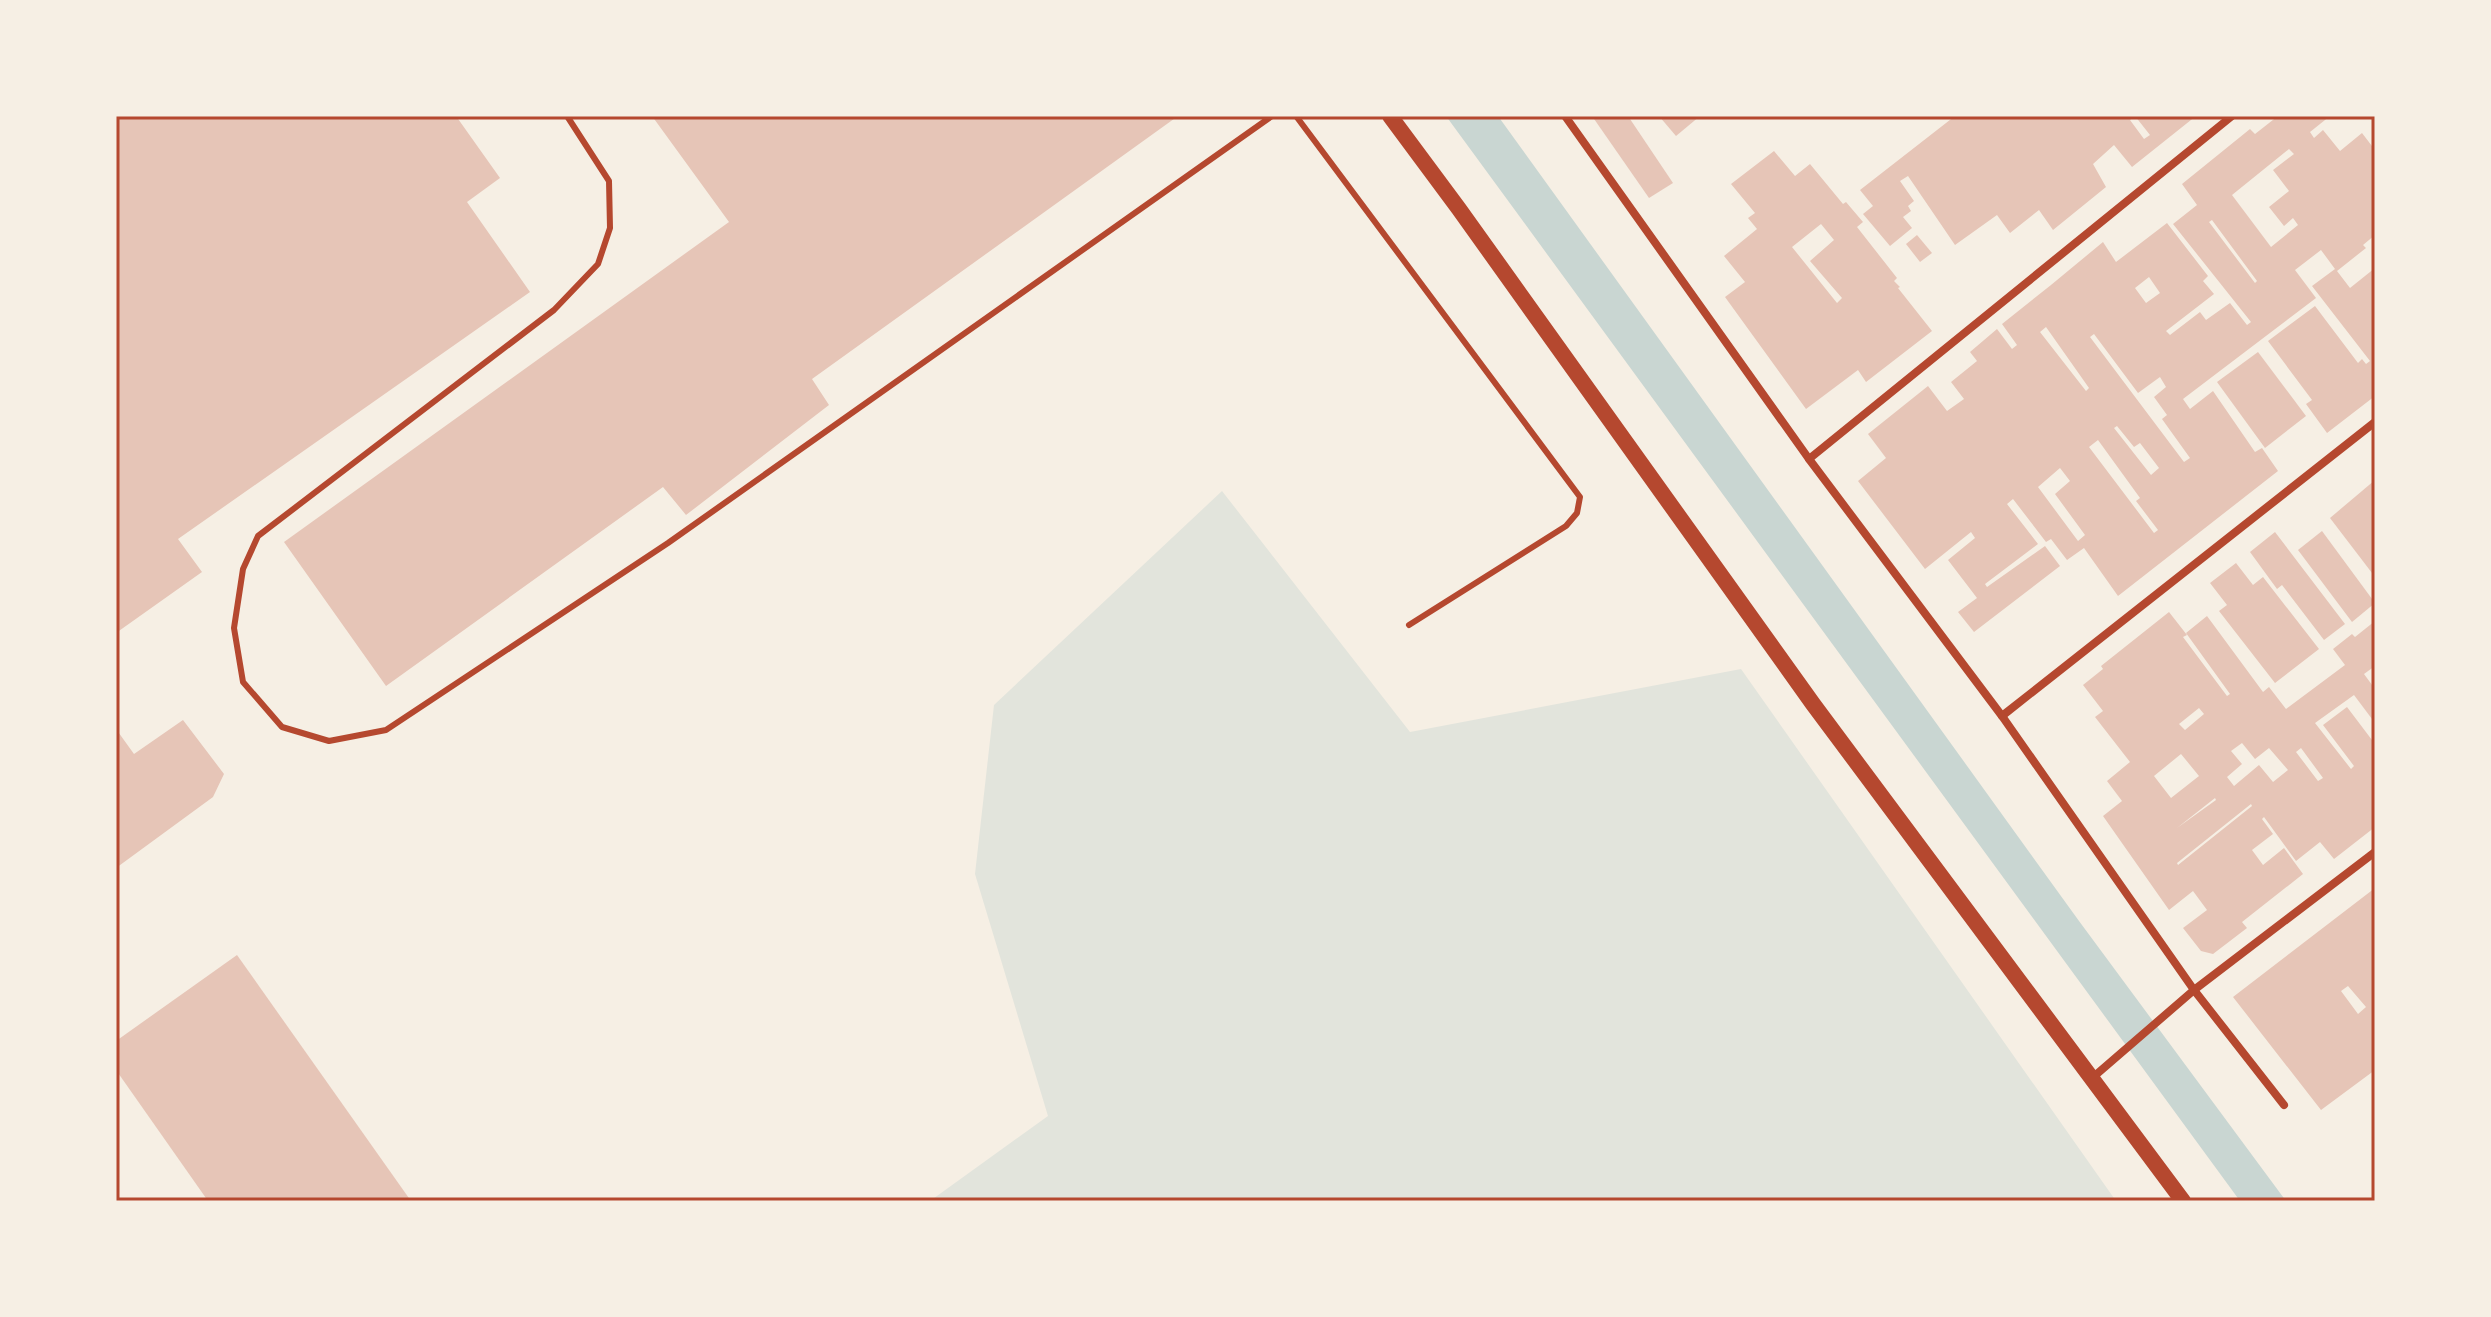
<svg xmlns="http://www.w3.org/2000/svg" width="2491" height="1317" font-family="'PT Sans',sans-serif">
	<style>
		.green { fill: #e2e4dc }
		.water { fill: #c9d6d2 }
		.building { fill: #e6c5b7; fill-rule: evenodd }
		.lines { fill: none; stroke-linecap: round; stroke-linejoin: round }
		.service { stroke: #b5482f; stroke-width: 6 }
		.minor { stroke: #b5482f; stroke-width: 8 }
		.secondary { stroke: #b5482f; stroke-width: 16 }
		.neatline { fill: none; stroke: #b5482f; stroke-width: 3 }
	</style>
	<rect width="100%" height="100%" fill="#f6efe4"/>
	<path class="green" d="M1222 491 1410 732 1741 669 2116 1201H930L1048 1116 975 874 994 705Z"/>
	<path class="water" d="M1446 116H1498L2079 921 2286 1201H2240Z"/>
	<g class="building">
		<path d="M116 116H456L500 178 467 202 530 292 178 539 202 572 116 633Z"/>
		<path d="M652 116H1178L812 379 829 405 686 515 663 487 386 686 284 542 729 222Z"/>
		<path d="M1592 116H1628L1673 183 1649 198Z"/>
		<path d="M1659 116H1700L1676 136Z"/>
		<path d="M1955 116H2135L2130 120 2144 139 2150 135 2135 116H2196L2132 167 2114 145 2093 164 2106 187 2053 230 2039 210 2010 233 1997 215 1955 245 1908 176 1900 181 1914 201 1908 206 1911 211 1903 217 1912 228 1890 246 1863 214 1873 206 1860 190Z"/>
		<path d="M2278 116H2330L2310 132 2314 138 2323 130 2340 151 2362 133 2375 150V235L2363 245 2366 248 2337 271 2350 288 2375 268V396L2327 433 2306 404 2312 400 2268 341 2315 306 2358 363 2362 359 2366 364 2370 361 2312 286 2335 269 2321 250 2295 270 2316 298 2183 399 2190 409 2213 391 2255 452 2262 448 2278 471 2118 596 2084 548 2067 560 2051 539 2046 542 2013 499 2007 504 2038 544 1985 584 1987 587 2045 546 2060 566 1974 632 1958 612 1977 598 1948 560 1975 538 1971 532 1925 569 1858 481 1886 458 1868 434 1928 386 1947 411 1964 399 1951 382 1977 361 1970 352 1997 329 2012 349 2017 345 2002 324 2051 285 2103 242 2116 262 2167 223 2208 276 2203 281 2214 294 2166 331 2170 335 2200 312 2206 320 2230 303 2247 325 2251 322 2173 224 2197 205 2182 184 2250 129 2255 134ZM2289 149 2294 154 2273 170 2289 191 2269 207 2284 226 2293 218 2298 225 2271 247 2232 195ZM2212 220 2257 281 2255 283 2209 222ZM2149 277 2160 293 2146 303 2135 288ZM2046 327 2089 388 2086 391 2040 332ZM2094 334 2138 393 2160 377 2166 387 2154 397 2167 415 2162 419 2190 458 2184 462 2090 337ZM2117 426 2134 447 2140 443 2159 468 2151 475 2114 428ZM2098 440 2140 498 2136 501 2158 530 2154 533 2089 447ZM2060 468 2070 481 2055 494 2085 535 2078 541 2038 487Z"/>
		<path d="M1774 151 1795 176 1810 164 1843 204 1846 202 1863 222 1857 227 1897 278 1894 281 1900 287 1898 288 1932 331 1866 382 1858 370 1806 409 1725 297 1745 282 1724 256 1757 229 1748 218 1755 213 1731 184ZM1821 224 1834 240 1810 261 1842 298 1837 303 1792 247Z"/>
		<path d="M1917 235 1932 253 1920 262 1906 244Z"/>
		<path d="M2258 352 2306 416 2265 448 2217 382Z"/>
		<path d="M2375 480V571L2372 573 2330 518Z"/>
		<path d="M2322 531 2375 603 2352 622 2298 550Z"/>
		<path d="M2275 532 2345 624 2324 640 2282 585 2277 589 2250 552Z"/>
		<path d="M2236 563 2253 585 2263 577 2319 649 2275 683 2219 611 2227 605 2210 583Z"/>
		<path d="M2169 612 2187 635 2183 637 2227 696 2230 694 2186 633 2207 616 2263 692 2269 687 2286 709 2345 665 2333 649 2352 634 2355 637 2375 621V666L2364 674 2375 689V723L2354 695 2315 723 2351 769 2354 766 2323 725 2347 707 2375 744V827L2334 859 2320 842 2296 861 2264 817 2262 819 2273 834 2252 850 2263 865 2284 848 2303 874 2242 922 2247 928 2213 954 2201 951 2183 928 2207 910 2193 891 2169 910 2103 816 2122 801 2107 781 2130 762 2095 717 2103 711 2083 685 2103 669 2101 666ZM2199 708 2204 714 2185 730 2179 724ZM2242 743 2255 759 2269 748 2288 770 2273 782 2259 765 2234 786 2227 777 2242 764 2231 751ZM2301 748 2323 778 2318 781 2296 752ZM2181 754 2199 776 2171 798 2154 776ZM2215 798 2216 800 2177 828ZM2251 804 2252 806 2178 865 2177 863Z"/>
		<path d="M183 720 224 774 213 797 116 868V729L134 754Z"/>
		<path d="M2375 888V1070L2321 1110 2233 997ZM2348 986 2366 1007 2358 1014 2341 991Z"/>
		<path d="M237 955 411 1201H208L116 1070V1041Z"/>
	</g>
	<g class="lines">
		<g class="service">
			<path d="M567 116 609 181 610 228 598 264 554 310 258 536 243 569 234 628 243 682 282 727 329 741 386 730 668 543 1272 116"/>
			<path d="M1296 116 1580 497 1577 513 1566 526 1409 625"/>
		</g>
		<g class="minor">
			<path d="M1565 116 1809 459 2002 716 2194 990 2284 1105"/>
			<path d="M1809 459 2232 116"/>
			<path d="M2002 716 2375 422"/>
			<path d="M2091 1079 2194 990 2375 852"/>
		</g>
		<path class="secondary" d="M1390 116 1459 209 1813 704 2183 1201"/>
	</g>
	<rect width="2491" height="1317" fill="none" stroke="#f6efe4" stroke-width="236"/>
	<rect x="118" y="118" width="2255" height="1081" class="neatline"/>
</svg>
